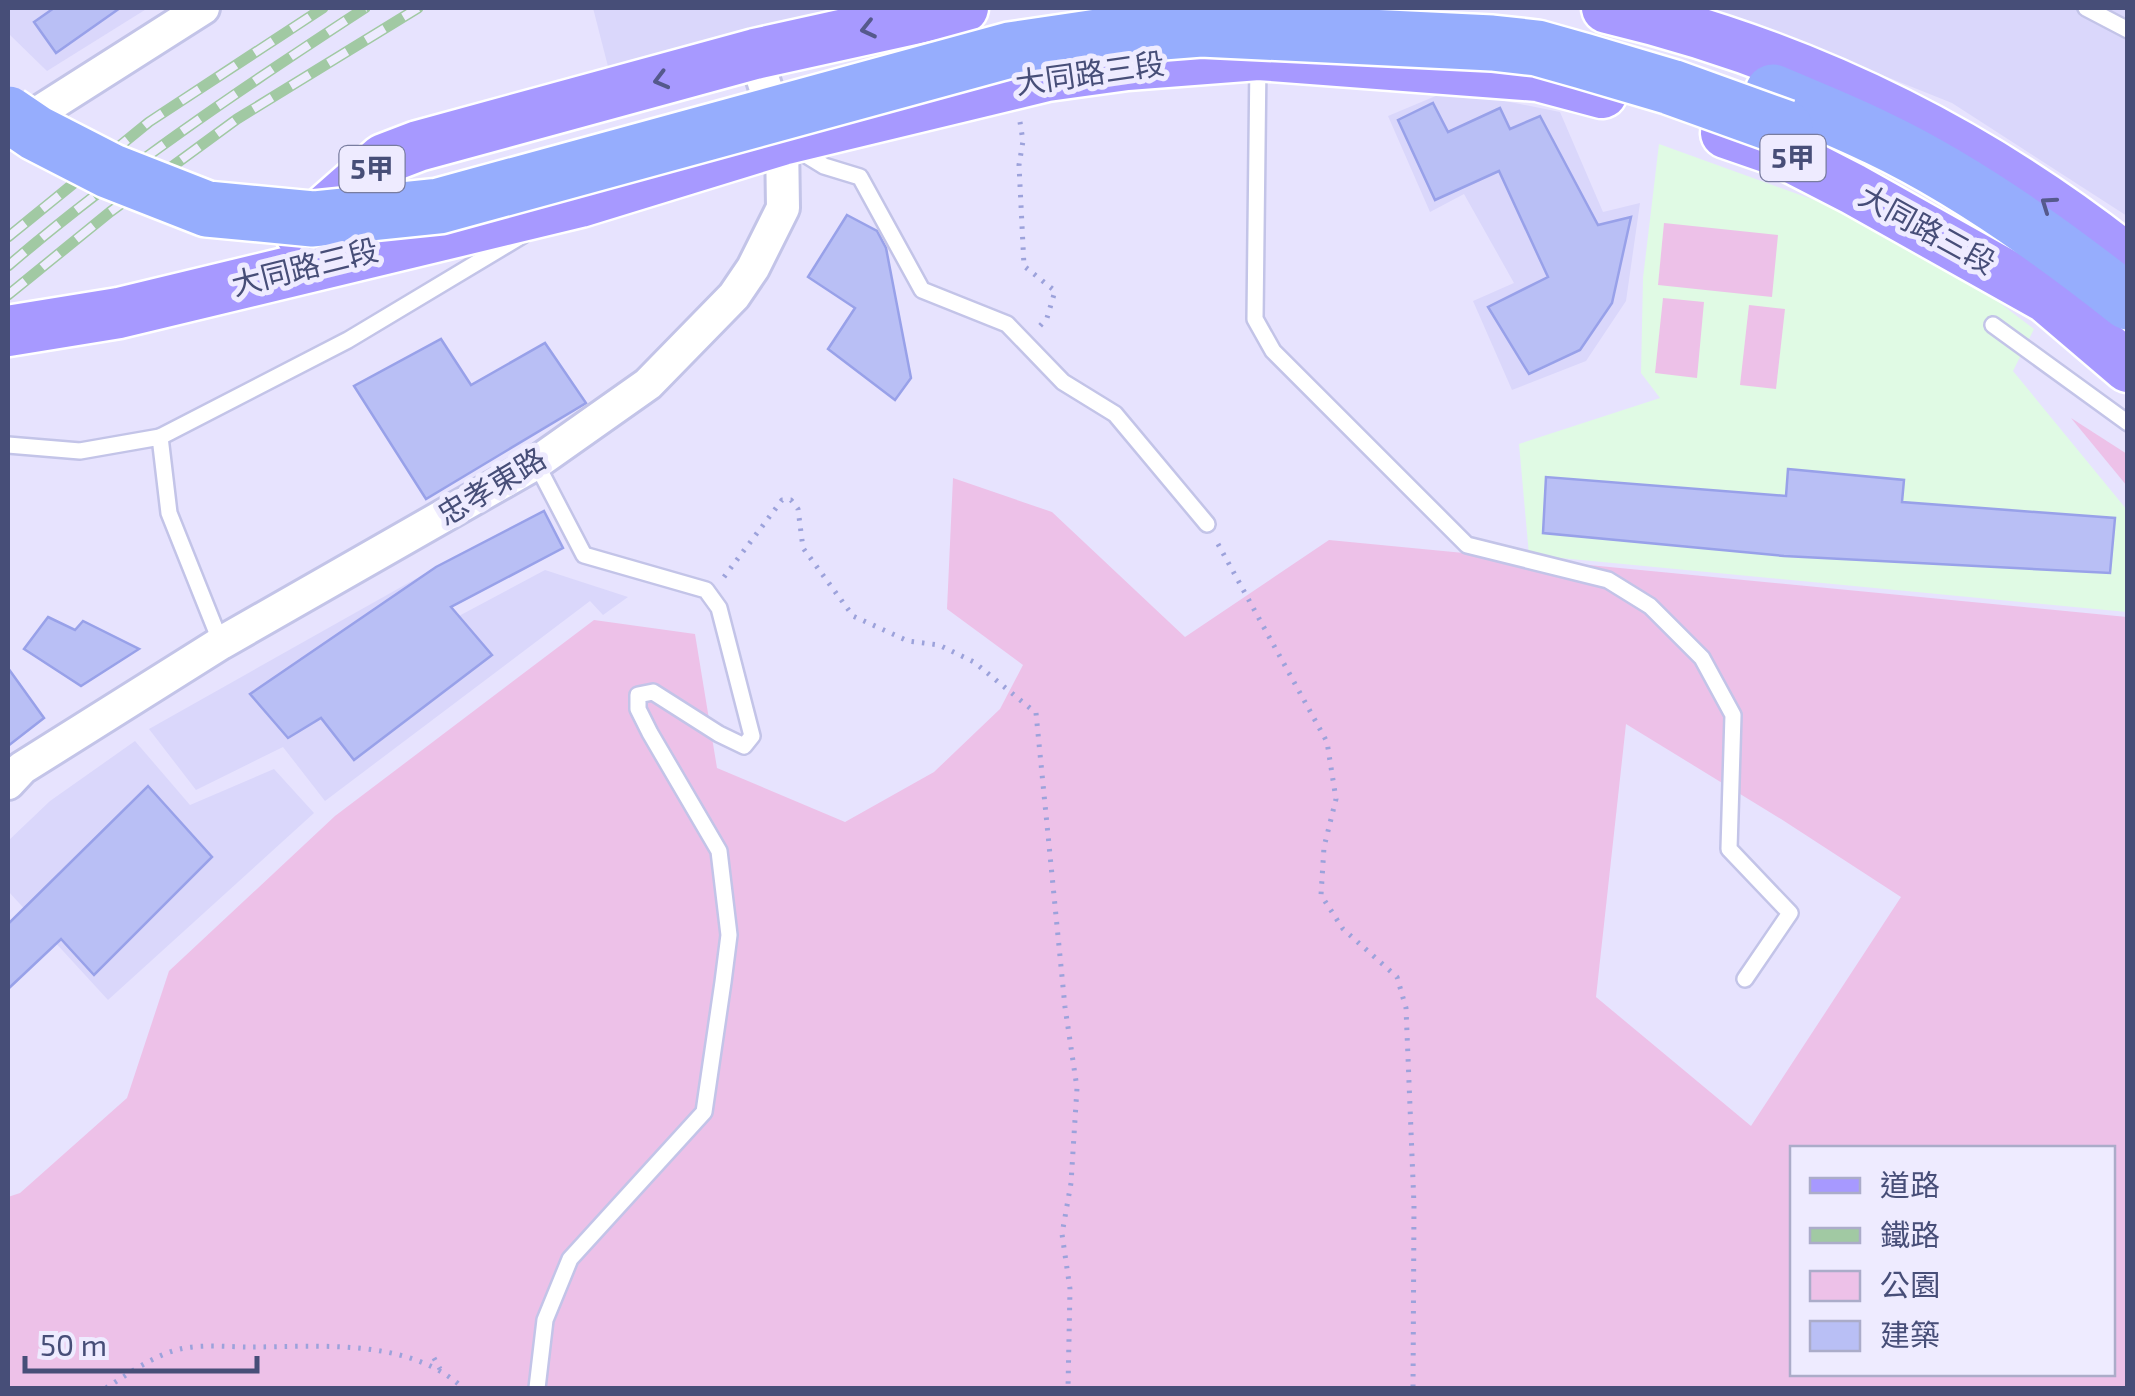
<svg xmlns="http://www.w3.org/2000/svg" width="2135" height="1396" font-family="'Exo 2','Noto Sans TC',sans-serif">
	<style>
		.residential { fill: #dad7fb }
		.education { fill: #e0fae4 }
		.green { fill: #edc1e8; fill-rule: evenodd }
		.building { fill: #b9bff5; stroke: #98a1e9; stroke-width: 2.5 }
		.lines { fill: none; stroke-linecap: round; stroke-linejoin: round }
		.lane-casing { stroke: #c3c4e8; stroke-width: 20 }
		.street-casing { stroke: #c3c4e8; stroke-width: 38 }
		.primary-casing { stroke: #fff; stroke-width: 55 }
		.highway-casing { stroke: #fff; stroke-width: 60 }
		.path { stroke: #9ca2db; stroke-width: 5; stroke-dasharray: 2.5 8; stroke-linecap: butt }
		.lane { stroke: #fff; stroke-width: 15 }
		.street { stroke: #fff; stroke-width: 32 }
		.primary { stroke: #a799ff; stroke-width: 50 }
		.highway { stroke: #96adfd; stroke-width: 55 }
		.rail-casing { stroke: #a1c9a3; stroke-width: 11 }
		.rail { stroke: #eeebff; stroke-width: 8; stroke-dasharray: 22; stroke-linecap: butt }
		.highway-bridge-casing { stroke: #fff; stroke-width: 60; stroke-linecap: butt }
		.highway-bridge { stroke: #96adfd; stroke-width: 55 }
		.oneway { stroke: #55598c }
		.labels { text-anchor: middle; stroke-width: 10; stroke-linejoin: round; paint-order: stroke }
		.shield { fill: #eeebff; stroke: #797da0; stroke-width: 2.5 }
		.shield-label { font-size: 28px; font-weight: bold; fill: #474e78 }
		.street-label { font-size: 30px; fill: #474e78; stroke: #eeebff }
	</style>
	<rect width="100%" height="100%" fill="#e7e3fe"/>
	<g class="residential">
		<path d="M8 8H148L47 71 8 33Z"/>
		<path d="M593 8H931L613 86Z"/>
		<path d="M1657 8H2127V216L1952 103 1832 55Z"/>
		<path d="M1450 90 1560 112 1603 212 1640 203 1626 301 1586 361 1512 390 1473 301 1514 283 1464 194 1430 212 1388 116Z"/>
		<path d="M545 570 628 597 603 615 590 601 325 801 283 747 196 790 149 729 426 573 457 617Z"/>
		<path d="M135 741 190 805 274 769 314 813 108 1000 8 891V841L50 801Z"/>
	</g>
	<path class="education" d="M1659 144 1828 205 1976 285 2034 329 2013 371 2127 510V612L1529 555 1519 444 1660 398 1641 373 1643 278Z"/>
	<g class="green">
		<path d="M1664 223 1778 235 1772 297 1658 285Z"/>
		<path d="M1663 298 1704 302 1697 378 1655 373Z"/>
		<path d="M1749 305 1785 309 1776 389 1740 385Z"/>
		<path d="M2071 418 2127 454V486Z"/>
		<path d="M953 478 1052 512 1185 637 1329 540 2127 617V1388H8V1197L20 1193 127 1098 169 971 335 816 594 620 695 634 717 768 845 822 934 772 1000 709 1023 665 947 609ZM1626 724 1781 819 1901 897 1751 1126 1596 997ZM1792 1148H2112V1374H1792Z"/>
	</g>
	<g class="building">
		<path d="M54 8H120L56 53 34 22Z"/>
		<path d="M1433 103 1448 132 1500 108 1510 129 1540 116 1598 225 1631 217 1612 303 1580 350 1529 374 1488 307 1548 277 1499 171 1435 200 1398 120Z"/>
		<path d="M847 215 877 231 886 248 911 378 895 400 828 349 855 308 808 277Z"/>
		<path d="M441 339 471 385 545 343 586 403 426 499 354 386Z"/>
		<path d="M1788 469 1904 480 1902 502 2115 518 2110 573 1784 556 1543 533 1546 477 1786 496Z"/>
		<path d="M544 511 563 548 451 607 492 655 354 760 321 718 288 738 250 694 436 567Z"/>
		<path d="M48 617 75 630 83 621 139 649 81 686 24 649Z"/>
		<path d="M8 668 44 718 8 746Z"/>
		<path d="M148 786 212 857 94 975 61 939 8 989V924Z"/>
	</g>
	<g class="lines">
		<g class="lane-casing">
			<g id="lane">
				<path d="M2086 8 2128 30"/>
				<path d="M1258 60 1255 319 1273 351 1467 545 1608 580 1650 606 1702 658 1733 715 1729 849 1790 913 1745 979"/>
				<path d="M798 150 824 166 860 177 922 290 1007 324 1063 382 1115 414 1207 524"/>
				<path d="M1993 325 2128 423"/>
				<path d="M160 437 348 340 523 235"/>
				<path d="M8 445 80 451 160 437 169 513 221 643"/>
				<path d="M536 463 584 555 706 590 719 608 752 736 744 746 719 734 653 692 638 695V709L650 733 719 851 729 935 723 982 704 1112 570 1259 545 1320 537 1388"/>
			</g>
		</g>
		<g class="street-casing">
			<g id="street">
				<path d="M11 130 203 8"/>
				<path d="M8 783 22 768 221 643 536 463 648 384 734 296 753 268 783 208 782 140 755 54"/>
			</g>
		</g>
		<g class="primary-casing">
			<g id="primary">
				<path d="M1607 8C1798 53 1974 138 2128 260"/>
				<path d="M1726 133 1781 152 1853 189 2047 298 2128 367"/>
				<path d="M300 233 384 159 418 146 755 54 963 8"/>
				<path d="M8 331 119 313 580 202 782 140 1047 76 1127 65 1258 55 1538 76 1602 93"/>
			</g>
		</g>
		<g class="highway-casing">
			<path id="highway" d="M1773 92C1808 107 1844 121 1878 138 1962 178 2055 244 2128 302"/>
		</g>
		<g class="path">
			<path d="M1020 122 1023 141 1019 165 1024 266 1055 291 1047 318 1039 327"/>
			<path d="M1218 544 1327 742 1336 799 1324 847 1321 895 1343 929 1397 977 1406 1008 1414 1205 1413 1388"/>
			<path d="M724 577 782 500H791L798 509 803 548 853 616 908 641 939 645 974 662 1036 713 1065 1007 1077 1088 1071 1183 1062 1234 1070 1289 1068 1388"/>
			<path d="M434 1358 440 1369"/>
			<path d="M106 1388C128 1374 154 1355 180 1349 201 1344 228 1347 249 1347 318 1347 408 1337 463 1388"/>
		</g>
		<use href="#lane" class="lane"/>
		<use href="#street" class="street"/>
		<use href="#primary" class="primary"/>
		<use href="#highway" class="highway"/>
		<g class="rail-casing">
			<g id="rail">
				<path d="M8 237 149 122 323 8"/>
				<path d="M8 266C120 170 242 88 365 8"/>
				<path d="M8 295 110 212 237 119 418 8"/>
			</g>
		</g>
		<use href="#rail" class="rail"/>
		<g class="highway-bridge-casing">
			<path id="highway-bridge" d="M8 114 36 133 110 171 207 209 313 219 439 206 1010 50 1098 37 1201 29 1492 43 1537 48 1583 61 1671 87 1785 128"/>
		</g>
		<use href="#highway-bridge" class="highway-bridge"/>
	</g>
	<defs><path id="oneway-chevron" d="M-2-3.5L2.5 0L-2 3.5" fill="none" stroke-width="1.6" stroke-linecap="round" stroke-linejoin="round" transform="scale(2.5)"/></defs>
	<g class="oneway">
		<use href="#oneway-chevron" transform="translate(868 29) rotate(167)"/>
		<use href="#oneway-chevron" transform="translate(661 80) rotate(165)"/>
		<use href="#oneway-chevron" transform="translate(2048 204) rotate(-145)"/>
	</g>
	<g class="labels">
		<g class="shield">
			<rect x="1760.5" y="135" width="65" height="46" rx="8"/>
			<rect x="339.5" y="146" width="65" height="46" rx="8"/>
		</g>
		<g class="shield-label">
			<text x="1793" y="168">5甲</text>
			<text x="372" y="179">5甲</text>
		</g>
		<g class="street-label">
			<text transform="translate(1090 74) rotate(-8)" y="10">大同路三段</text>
			<text transform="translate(1927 230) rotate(29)" y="10">大同路三段</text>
			<text transform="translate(305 268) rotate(-14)" y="10">大同路三段</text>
			<text transform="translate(492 487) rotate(-31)" y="10">忠孝東路</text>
		</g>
	</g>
	<rect width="2135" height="1396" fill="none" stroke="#474e78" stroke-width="20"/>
	<rect x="1790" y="1146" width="325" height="230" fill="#eeebff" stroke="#abacc9" stroke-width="2.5"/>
	<rect x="1810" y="1178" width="50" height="15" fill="#a799ff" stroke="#abacc9" stroke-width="2.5"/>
	<text x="1880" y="1196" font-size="30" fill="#474e78">道路</text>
	<rect x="1810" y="1228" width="50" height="15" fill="#a1c9a3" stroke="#abacc9" stroke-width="2.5"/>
	<text x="1880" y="1246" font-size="30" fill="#474e78">鐵路</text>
	<rect x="1810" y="1271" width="50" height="30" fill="#edc1e8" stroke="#abacc9" stroke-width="2.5"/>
	<text x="1880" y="1296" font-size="30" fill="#474e78">公園</text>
	<rect x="1810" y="1321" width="50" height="30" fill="#b9bff5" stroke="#abacc9" stroke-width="2.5"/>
	<text x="1880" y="1346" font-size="30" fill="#474e78">建築</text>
	<path d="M25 1356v15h232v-15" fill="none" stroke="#474e78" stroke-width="5"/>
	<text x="40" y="1356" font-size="30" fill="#474e78" stroke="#eeebff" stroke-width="8" paint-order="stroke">50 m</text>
</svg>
